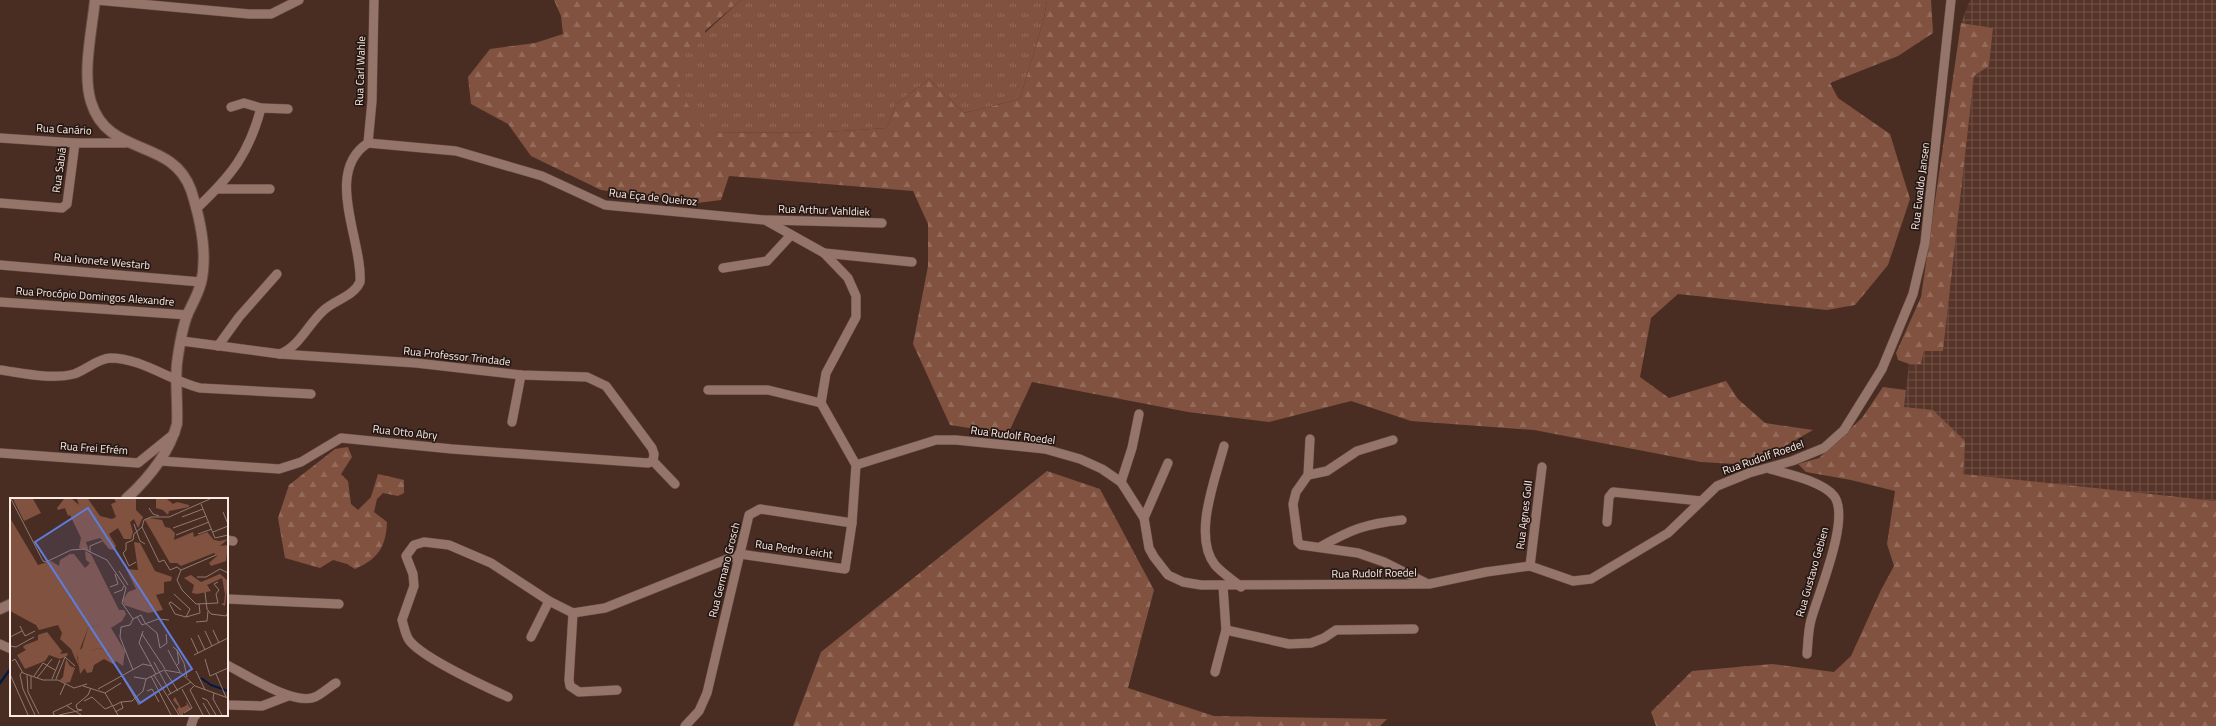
<svg xmlns="http://www.w3.org/2000/svg" width="2216" height="726" font-family="'Titillium Web',sans-serif">
	<style>
		.industrial { fill: url(#industrial-grid) }
		.forest { fill: url(#forest-firs) }
		.park { fill: url(#park-tufts) }
		.lines { fill: none; stroke-linecap: round; stroke-linejoin: round }
		.stream { stroke: #001a46; stroke-width: 2.5 }
		.street-casing { stroke: #654c44; stroke-width: 10 }
		.secondary-casing { stroke: #654c44; stroke-width: 12 }
		.street { stroke: #957469; stroke-width: 9 }
		.secondary { stroke: #957469; stroke-width: 10 }
		.labels { text-anchor: middle; stroke-width: 3.5; stroke-linejoin: round; paint-order: stroke }
		.street-label { font-size: 11px; fill: #fdeae3; stroke: #261915 }
		.inset-river { fill: none; stroke: #001a46; stroke-width: 2 }
		.inset-road { fill: none; stroke: #917970; stroke-width: 1 }
		.view { fill: #607ddb; fill-opacity: 0.15; stroke: #607ddb; stroke-width: 2 }
		.inset-edge { fill: none; stroke: #fdeae3; stroke-width: 2 }
	</style>
	<defs>
		<pattern id="industrial-grid" width="8" height="8" patternUnits="userSpaceOnUse"><rect width="8" height="8" fill="#573428"/><path d="M0 4h8M4 0v8" fill="none" stroke="#705247"/></pattern>
		<pattern id="forest-firs" width="22" height="20" patternUnits="userSpaceOnUse"><rect width="22" height="20" fill="#815240"/><path d="M5 1l3.5 6h-7zM16 11l3.5 6h-7z" fill="#946b5b"/></pattern>
		<pattern id="park-tufts" width="24" height="20" patternUnits="userSpaceOnUse"><rect width="24" height="20" fill="#815240"/><path d="M3 7l-1-3M5 7V3M7 7l1-3M15 17l-1-3M17 17v-4M19 17l1-3" fill="none" stroke="#946b5b"/></pattern>
	</defs>
	<rect width="100%" height="100%" fill="#492d23"/>
	<path class="industrial" d="M1970 0H2216V501L1962 474 1904 407 1909 364H1921L1924 351H1943L1974 76 1989 66 1993 28 1961 23Z"/>
	<g class="forest">
		<path d="M554 0H741L705 31 706 133 826 132 887 128 896 104 929 79 964 113 1020 99 1044 18 1047 0H1931L1933 33 1898 56 1830 83 1838 98 1890 134 1910 199 1888 265 1855 305 1827 310 1678 294 1651 318 1640 377 1669 398 1726 381 1738 399 1765 423 1813 430 1752 465 1701 462 1534 430 1411 421 1351 401 1269 422 1188 412 1032 382 1008 434 950 425 913 344 928 266V224L913 191 729 176 721 200 697 203 601 190 531 156 508 124 471 104 468 77 490 49 535 43 563 34 561 16Z"/>
		<path d="M1961 23 1993 28 1989 66 1974 76 1943 351H1924L1921 364H1909L1898 360 1896 353 1921 297Z"/>
		<path d="M1883 387 1906 390 1904 407 1933 410 1965 441 1963 474 2216 501V726H1656L1651 712 1692 671 1772 664 1834 672 1851 656 1881 590 1894 566 1887 544 1895 491 1851 480 1806 472 1798 464 1819 458 1862 418Z"/>
		<path d="M348 447 352 457 341 474 348 481 351 504 358 510 371 497 378 474 404 480V493L398 496 383 493 377 499 374 512 387 522C386 547 378 559 355 569L347 564 333 560 320 568 285 558 278 518 289 485 335 449Z"/>
		<path d="M1047 471 1100 489 1154 590 1128 688 1214 716 1387 719 1380 726H793L821 652Z"/>
	</g>
	<path class="park" d="M741 0H1047L1044 18 1020 99 964 113 929 79 896 104 887 128 826 132 705 133 677 87 682 54Z"/>
	<g class="lines">
		<path class="stream" d="M0 683 11 668"/>
		<g class="street-casing">
			<g id="street">
				<path d="M96 0 249 14H271L299 0"/>
				<path d="M231 107 244 103 261 108"/>
				<path d="M0 138 75 143H126"/>
				<path d="M368 143 372 101 374 0"/>
				<path d="M218 189H270"/>
				<path d="M0 203 62 208 67 204 75 143"/>
				<path d="M196 209C231 176 249 154 261 108L288 109"/>
				<path d="M768 220 882 223"/>
				<path d="M824 253 912 262"/>
				<path d="M0 265 201 282"/>
				<path d="M723 268 767 261 791 235"/>
				<path d="M0 302 188 315"/>
				<path d="M182 341 280 354 416 363 521 375 587 377 606 386 652 448 654 454 653 461 675 484"/>
				<path d="M218 346 239 317 277 274"/>
				<path d="M280 354C300 346 308 324 324 310 335 300 354 296 360 282 363 241 323 172 368 143L456 151 542 176 605 205 765 220 824 253 848 278 856 296V317L826 373 821 403 856 465 852 523 845 569 740 554 605 608 573 613 549 601 491 563 449 545 424 542 414 545 406 556 413 574 414 586 402 620C404 626 405 634 409 640 422 658 486 687 508 697"/>
				<path d="M0 370C22 373 51 380 74 374 86 370 97 359 110 358 142 358 170 381 200 388L311 394"/>
				<path d="M708 390H768L821 403"/>
				<path d="M512 422 521 375"/>
				<path d="M1310 439 1308 475 1296 492 1293 504 1298 542 1301 545 1358 553 1384 562 1426 583"/>
				<path d="M1224 446C1216 477 1192 536 1215 565 1222 573 1233 580 1241 587"/>
				<path d="M0 453 138 463 175 433"/>
				<path d="M161 461 279 469 301 462 341 438 452 449 648 463 653 461"/>
				<path d="M856 465 936 440H956L1045 449 1080 459 1102 469 1121 482 1144 518 1149 548 1154 557 1168 575 1183 582 1201 585 1429 584 1486 572 1530 566 1573 581 1591 579 1668 533 1717 486 1749 473 1792 461 1824 448 1844 430 1882 369 1913 294 1925 243 1951 0"/>
				<path d="M1770 469C1787 474 1822 481 1834 496 1851 518 1818 594 1811 620 1808 631 1808 643 1807 654"/>
				<path d="M1308 475 1327 471 1357 451 1393 440"/>
				<path d="M1121 482 1132 448 1139 414"/>
				<path d="M1144 518 1168 463"/>
				<path d="M1607 522 1609 497 1613 492 1701 501"/>
				<path d="M227 540 233 541"/>
				<path d="M1320 547C1352 529 1365 524 1402 520"/>
				<path d="M1530 566 1542 467"/>
				<path d="M227 599 339 604"/>
				<path d="M573 613 569 680 570 686 579 692 617 690"/>
				<path d="M1226 630 1289 644 1311 643 1324 638 1336 630 1414 629"/>
				<path d="M531 637 549 601"/>
				<path d="M0 644 11 649"/>
				<path d="M227 665C247 675 294 706 315 697 322 694 329 687 336 683"/>
				<path d="M1215 672 1226 630 1223 586"/>
				<path d="M227 705 262 706 288 696"/>
				<path d="M191 726 194 717 196 715"/>
				<path d="M685 726 699 711 707 693 749 515 760 509 852 523"/>
			</g>
		</g>
		<g class="secondary-casing">
			<g id="secondary">
				<path d="M95 0C92 30 82 73 91 102 108 158 172 137 191 190 200 218 208 254 201 283 198 294 193 303 188 313 182 328 179 348 177 363 175 383 178 404 177 424 169 454 149 478 126 499"/>
				<path d="M0 609 11 604"/>
			</g>
		</g>
		<use href="#street" class="street"/>
		<use href="#secondary" class="secondary"/>
	</g>
	<g class="labels">
		<g class="street-label">
			<text transform="translate(360 71) rotate(-88)" y="4">Rua Carl Wahle</text>
			<text transform="translate(64 129) rotate(3)" y="4">Rua Canário</text>
			<text transform="translate(59 170) rotate(-82)" y="4">Rua Sabiá</text>
			<text transform="translate(1920 186) rotate(-83)" y="4">Rua Ewaldo Jansen</text>
			<text transform="translate(653 197) rotate(6)" y="4">Rua Eça de Queiroz</text>
			<text transform="translate(824 210) rotate(2)" y="4">Rua Arthur Vahldiek</text>
			<text transform="translate(102 261) rotate(5)" y="4">Rua Ivonete Westarb</text>
			<text transform="translate(95 296) rotate(4)" y="4">Rua Procópio Domingos Alexandre</text>
			<text transform="translate(457 356) rotate(6)" y="4">Rua Professor Trindade</text>
			<text transform="translate(405 432) rotate(6)" y="4">Rua Otto Abry</text>
			<text transform="translate(1013 435) rotate(7)" y="4">Rua Rudolf Roedel</text>
			<text transform="translate(94 448) rotate(4)" y="4">Rua Frei Efrém</text>
			<text transform="translate(1763 457) rotate(-19)" y="4">Rua Rudolf Roedel</text>
			<text transform="translate(1524 515) rotate(-83)" y="4">Rua Agnes Goll</text>
			<text transform="translate(794 549) rotate(8)" y="4">Rua Pedro Leicht</text>
			<text transform="translate(724 570) rotate(-76)" y="4">Rua Germano Grosch</text>
			<text transform="translate(1812 572) rotate(-74)" y="4">Rua Gustavo Gebien</text>
			<text transform="translate(1374 573) rotate(-1)" y="4">Rua Rudolf Roedel</text>
		</g>
	</g>
	<g transform="translate(10 498)">
		<rect width="218" height="218" fill="#492d23"/>
		<path d="M3 1H23L31 15 14 23ZM54 1H62L69 7 67 1H78L90 18 102 21 106 19 101 6 106 4 104 1H126V12L133 19 128 30 124 21 120 24 123 34 121 41H114L108 30 99 36 106 48 104 52 99 51 90 40 76 44 79 53 69 50 71 40 60 17 58 18 55 10 48 12 47 10ZM146 1H157L163 6 167 4 179 7V9L159 13 158 17 153 12 146 10ZM0 20 28 67 41 63 49 68 50 62 60 56H64L75 70 80 65 76 62 75 53 81 56 109 112H114L116 116 112 123 101 130 115 153 113 168 106 163 103 166 94 161 84 167 82 174 77 175 74 169 82 161V153L88 150 101 153 89 127 78 130 67 159 69 169 61 151 50 141 52 135 48 127 29 132 26 127 0 113ZM139 20 152 22 155 29 160 30 165 35 164 42 183 34 184 39 197 34 204 42 210 43 218 41 210 48 218 47 216 63 201 68 199 65 207 58 204 55 171 68 167 65H160L135 22ZM124 44 130 45 145 73 162 79 161 83 154 84V95L146 97 153 112 138 115 114 107 113 102 118 94 126 91 116 71 128 72ZM210 76 218 83 215 108 211 106 214 105 215 96 212 80 197 87 201 93 187 96 182 95 184 87 174 80 181 77 191 84ZM37 134 52 153 50 156 58 155 57 158 50 161 39 157 35 163 15 171 7 157 16 152 13 149 15 147 28 142V137ZM56 161 60 168 65 170 60 184 55 185 50 182 53 179ZM165 199 171 210 177 207 176 203 181 211 173 215V217H170L167 211 169 209 163 202Z" fill="#815240"/>
		<path d="M89 127 92 130V134L97 135 106 148 101 153 88 150 82 153V161L70 176 67 154 72 150 78 130Z" fill="#815240"/>
		<path class="inset-river" d="M191 180 201 187 218 193"/>
		<path class="inset-road" d="M1 1 33 63 36 64 61 52 74 51 97 62 116 90 112 105 123 121M191 6 205 40 218 37M139 10 143 16 149 18M213 14 218 26M172 19 193 11M124 26 130 43 135 46M132 29 149 64 154 62 160 72 167 69 171 72M163 30 196 18M203 34 218 28M188 36 202 31M166 37 199 24M80 54V48L92 43M126 64 119 68 113 55 116 52V45L123 42 124 36 132 29 134 22 141 19H159L200 1M171 72 167 82 172 92 186 106 208 105 206 96 209 92 204 86 208 84M171 72 206 57M109 73 118 87M187 79H196L210 71 218 75M100 89 108 86 105 76M195 94 197 111 201 116 216 118 218 114M104 95 112 92 114 88M164 96 180 111 176 119M171 112 161 104 159 105 165 116 176 119 190 115 189 106M127 119 132 127 148 121 159 122M186 124 197 123 198 113M10 128 15 138 25 133M203 132 209 145M133 133 129 145 146 176M195 133 202 148M132 136 155 171M188 137 195 152M0 139 12 133M181 140 188 155M0 148 6 149 24 139M163 149 167 152 169 165 166 168M158 152 170 174M167 152 174 165 177 179M184 157 218 140M195 161 200 178 218 170M2 163 5 161 13 175 33 182H48L64 190 77 186M144 164 161 196M123 172 110 139 111 129 120 127 123 121 131 117 135 125 147 135 150 150 157 145 156 136M155 173 168 193M186 173 195 192M12 174 10 177 13 191 25 217M0 176 18 217M206 176 216 199M17 177 18 194 29 216M144 177 169 217M24 178 33 165 45 172M112 178 129 207M141 178 161 217M124 179 136 181M27 180 42 161M42 181 50 162M46 181 55 159 65 168M73 188 95 195 108 217M184 188 180 192 193 217M21 191V178M88 191 133 166 142 168M172 191 182 210 174 215M137 193 142 191 149 204M95 195 111 185M204 195 203 201 212 217M50 197 55 186M158 197 181 184M192 200 197 202 206 217M74 203 82 199 95 211 102 208M193 205 200 217M57 208 71 217M103 208 111 204 122 203 133 193 136 181 154 172 171 175 185 188 218 200M72 212 67 211 66 207 78 197 81 190M105 214 113 210 111 204M44 217 43 214 62 205M49 217 72 212"/>
		<path class="view" d="M78 10 182 171 130 205 25 44Z"/>
		<rect width="218" height="218" class="inset-edge"/>
	</g>
</svg>
